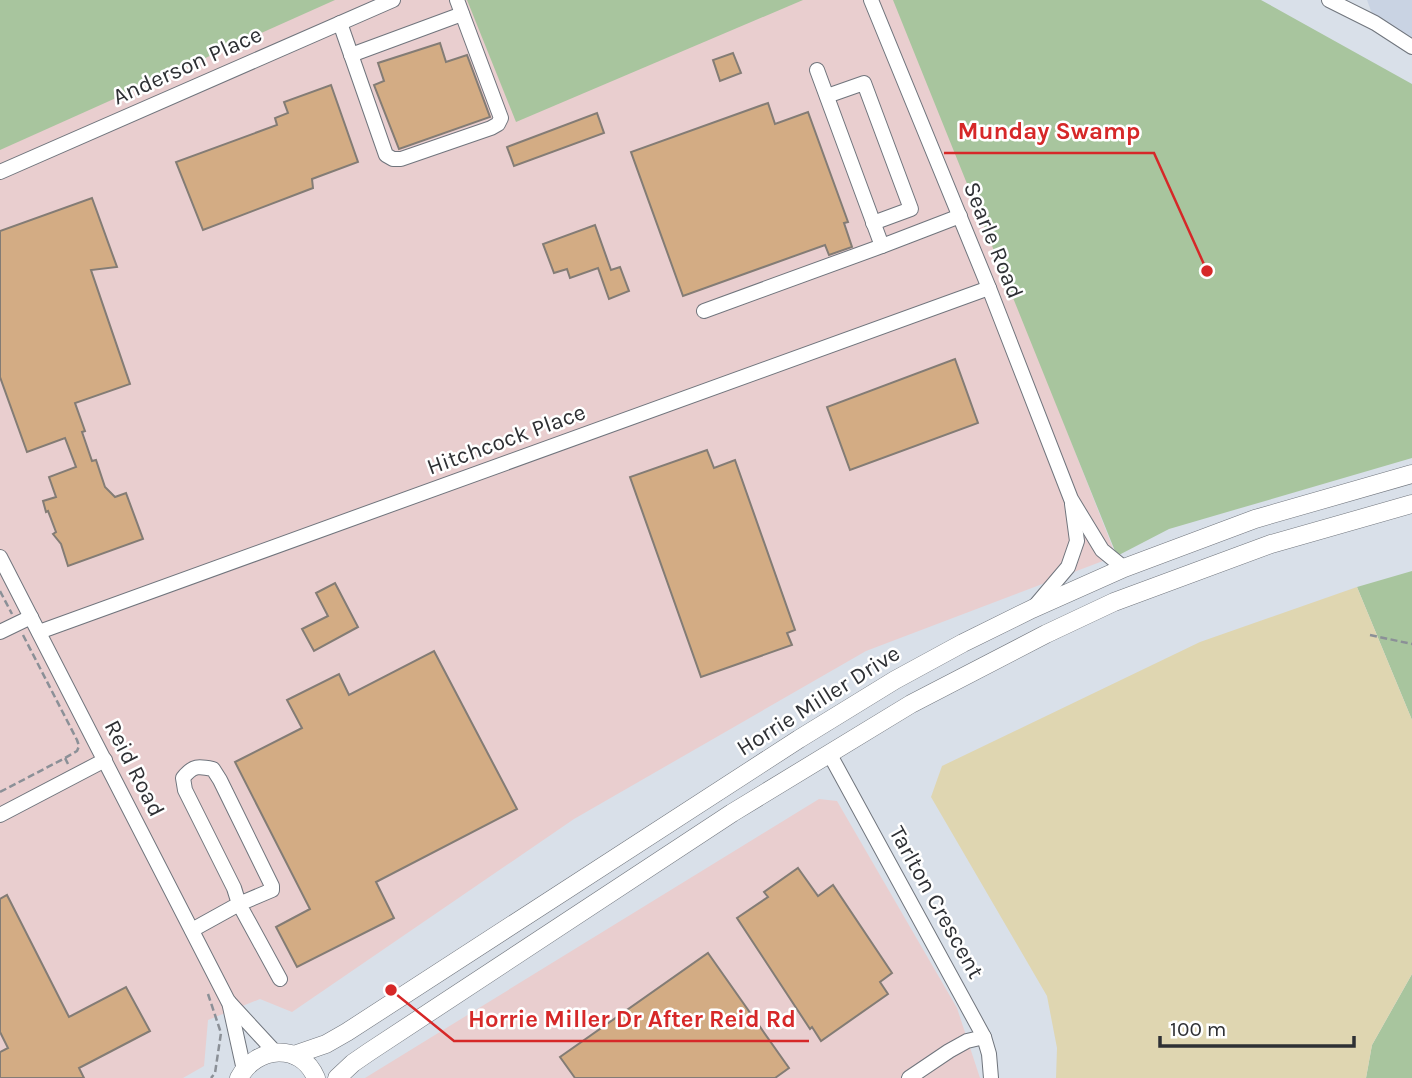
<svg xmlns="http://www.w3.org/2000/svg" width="1412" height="1078" font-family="Karla,sans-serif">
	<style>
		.commercial { fill: #e9cecf }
		.built { fill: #c9d3e3 }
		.green { fill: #a8c59e }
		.sand { fill: #dfd6b1 }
		.building { fill: #d3ac84; stroke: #837c75; stroke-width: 2 }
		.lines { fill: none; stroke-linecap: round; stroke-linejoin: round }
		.minor-casing { stroke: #70757d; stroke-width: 16 }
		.major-casing { stroke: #70757d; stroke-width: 19 }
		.path { stroke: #8b9097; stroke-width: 2.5; stroke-dasharray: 7 3.5; stroke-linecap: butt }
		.minor { stroke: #fff; stroke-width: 14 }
		.major { stroke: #fff; stroke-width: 18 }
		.labels { text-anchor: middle; stroke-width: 5; stroke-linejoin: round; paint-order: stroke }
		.street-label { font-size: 23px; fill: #2e3034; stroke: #fff }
		.leader { fill: none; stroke: #d62828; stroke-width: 2.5 }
		.callout-dot { fill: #d62828; stroke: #fff; stroke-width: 2.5 }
		.callout-label { font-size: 24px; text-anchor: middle; font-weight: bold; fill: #d62828; stroke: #fff; stroke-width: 5; stroke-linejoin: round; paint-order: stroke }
	</style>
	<rect width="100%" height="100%" fill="#d9e0e9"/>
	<g class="commercial">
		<path d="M0 0H1238L1009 283 1116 556 866 651 574 819 292 1012 260 999 208 1020 204 1066 183 1078H0Z"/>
		<path d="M819 799 837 801 957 1008 980 1078H365Z"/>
	</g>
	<path class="built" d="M1367 0H1412V46L1375 22Z"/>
	<g class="green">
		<path d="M0 0H335L0 150Z"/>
		<path d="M467 0H803L516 122Z"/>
		<path d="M893 0H1261L1412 84V458L1169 529 1117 556Z"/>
		<path d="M1412 571V720L1357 587Z"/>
		<path d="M1412 974V1078H1366L1372 1045Z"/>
	</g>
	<path class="sand" d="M1357 587 1412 720V974L1372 1045 1366 1078H1056L1057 1048 1047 996 931 797 942 766 1200 642Z"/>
	<g class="building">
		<path d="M440 43 446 62 467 55 490 117 399 149 374 85 384 81 378 63Z"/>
		<path d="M733 53 741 73 720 81 713 60Z"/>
		<path d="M331 85 358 162 312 179 313 188 203 230 176 162 277 125 275 118 288 113 284 102Z"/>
		<path d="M768 103 775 124 808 112 848 222 844 223 852 247 829 255 825 245 683 296 631 152Z"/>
		<path d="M597 113 604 133 514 166 507 147Z"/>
		<path d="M92 198 117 267 91 270 130 384 75 403 85 431 82 432 92 461 96 460 105 487 115 497 126 493 143 539 68 566 61 544 53 534 56 532 48 511 46 512 43 501 56 497 49 477 76 467 65 438 27 452 0 377V231Z"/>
		<path d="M595 225 611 270 620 267 629 291 609 299 598 268 570 278 567 269 554 273 543 244Z"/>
		<path d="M955 359 978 423 850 470 827 407Z"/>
		<path d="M707 450 714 468 735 460 795 630 787 633 792 645 701 677 630 477Z"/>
		<path d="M335 583 358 627 314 651 302 629 328 616 316 593Z"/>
		<path d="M434 651 517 809 376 882 394 918 297 967 276 927 310 909 235 762 302 728 287 700 339 674 349 695Z"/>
		<path d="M798 868 818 896 833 885 892 973 880 982 888 994 821 1041 812 1027 810 1029 737 918 768 897 764 892Z"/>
		<path d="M7 895 69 1017 126 987 150 1031 79 1068 84 1078H0V1052L8 1048 0 1032V899Z"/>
		<path d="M708 953 789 1068 775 1078H575L560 1057Z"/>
	</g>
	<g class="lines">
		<g class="minor-casing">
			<g id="minor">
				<path d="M871 0 989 288 1071 499 1102 550 1124 568"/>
				<path d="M1329 0 1375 23 1412 47"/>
				<path d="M340 23 386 155 393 159H401L491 128 498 124 501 118 457 0"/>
				<path d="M351 55 462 14"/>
				<path d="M817 70 882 246 960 216"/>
				<path d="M827 96 864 83 911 209 873 223"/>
				<path d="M0 172 393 0"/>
				<path d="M704 311 882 246"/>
				<path d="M0 557 228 1001 275 1052"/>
				<path d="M1035 606 1068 567 1077 541 1072 504"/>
				<path d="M0 632 31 617"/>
				<path d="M39 632 989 288"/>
				<path d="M829 753 984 1037 989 1054 991 1078"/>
				<path d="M0 815 105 760"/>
				<path d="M192 930 239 904 272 890V886L220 780 213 769C199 766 193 765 183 778L185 790 234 888 239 904 280 979"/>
				<path d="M229 1002 244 1070"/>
				<path d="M909 1078 949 1051 967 1041 984 1037"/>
			</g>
		</g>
		<g class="major-casing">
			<g id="major">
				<path d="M294 1055 326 1044 347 1032 799 739 895 680 963 643 1032 609 1124 568 1255 519 1412 474"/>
				<path d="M239 1078C256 1046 301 1042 316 1078"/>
				<path d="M337 1078 353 1063 369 1052 732 813 911 704 1046 634 1114 602 1271 544 1412 504"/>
			</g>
		</g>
		<g class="path">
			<path d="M0 591 12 614"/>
			<path d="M23 635 77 740 79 746 77 751 65 758"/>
			<path d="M1370 635 1412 644"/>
			<path d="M0 792 65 758 68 764"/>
			<path d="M208 994 221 1033 215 1073 211 1078"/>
		</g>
		<use href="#minor" class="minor"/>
		<use href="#major" class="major"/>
	</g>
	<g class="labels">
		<g class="street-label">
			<text transform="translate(187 65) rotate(-24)" y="8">Anderson Place</text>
			<text transform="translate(994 240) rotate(68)" y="8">Searle Road</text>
			<text transform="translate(506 439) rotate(-20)" y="8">Hitchcock Place</text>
			<text transform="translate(818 700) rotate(-32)" y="8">Horrie Miller Drive</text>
			<text transform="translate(135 768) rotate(63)" y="8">Reid Road</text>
			<text transform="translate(937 902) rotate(61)" y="8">Tarlton Crescent</text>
		</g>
	</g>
	<path class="leader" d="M1207 271L1154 153H944M391 990L454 1041H809"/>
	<g class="callout-dot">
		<circle cx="1207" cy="271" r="7"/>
		<circle cx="391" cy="990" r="7"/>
	</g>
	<g class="callout-label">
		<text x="1049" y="139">Munday Swamp</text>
		<text x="632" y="1027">Horrie Miller Dr After Reid Rd</text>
	</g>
	<path d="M1160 1036v10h194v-10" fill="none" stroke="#2e3034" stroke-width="3.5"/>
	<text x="1170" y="1036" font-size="21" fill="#2e3034" stroke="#ffffff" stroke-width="5" paint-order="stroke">100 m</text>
</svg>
